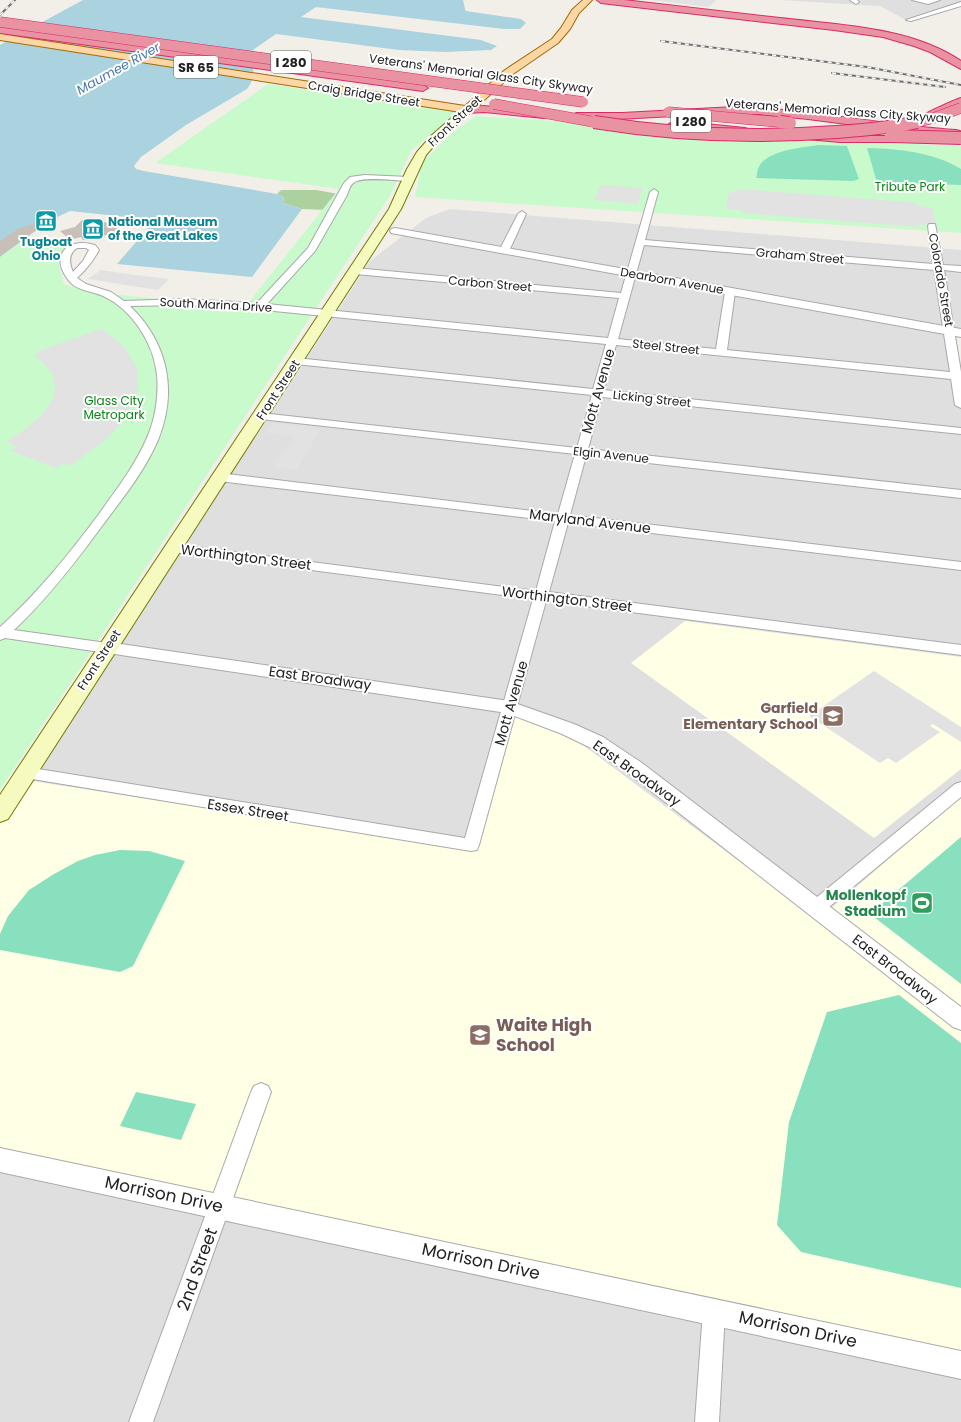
<svg xmlns="http://www.w3.org/2000/svg" width="961" height="1422" font-family="Poppins,sans-serif">
	<style>
		.residential { fill: #e0dfdf }
		.education { fill: #ffffe5 }
		.forest { fill: #add19e }
		.park { fill: #c8facc }
		.pitch { fill: #88e0be }
		.parking { fill: #e2e2e2 }
		.water { fill: #aad3df }
		.building { fill: #c7bfb8 }
		.lines { fill: none; stroke-linecap: round; stroke-linejoin: round }
		.minor-casing { stroke: #a9a9a9; stroke-width: 2 }
		.tertiary-casing { stroke: #a9a9a9; stroke-width: 2 }
		.secondary-casing { stroke: #707d05; stroke-width: 2 }
		.primary-casing { stroke: #a06b00; stroke-width: 2 }
		.motorway-casing { stroke: #dc2a67; stroke-width: 2 }
		.minor { fill: #fff; fill-rule: evenodd }
		.tertiary { fill: #fff; fill-rule: evenodd }
		.secondary { fill: #f7fabf; fill-rule: evenodd }
		.primary { fill: #fcd6a4; fill-rule: evenodd }
		.motorway { fill: #e892a2; fill-rule: evenodd }
		.rail-casing { stroke: #707070; stroke-width: 2 }
		.rail { stroke: #fff; stroke-width: 1.5; stroke-dasharray: 4; stroke-linecap: butt }
		.motorway-bridge-far1-casing { stroke: #dc2a67; stroke-width: 11; stroke-linecap: butt }
		.motorway-bridge-casing { stroke: #dc2a67; stroke-width: 14; stroke-linecap: butt }
		.motorway-bridge-far1 { stroke: #e892a2; stroke-width: 10 }
		.motorway-bridge { stroke: #e892a2; stroke-width: 12 }
		.labels { text-anchor: middle; stroke-width: 4; stroke-linejoin: round; paint-order: stroke }
		.far-street-label { font-size: 12px; fill: #222; stroke: #fff }
		.far-park-label { font-size: 12px; fill: #0c8416; stroke: #fff }
		.far-culture-label { font-size: 12px; font-weight: bold; fill: #0d838f; stroke: #fff; text-anchor: start }
		.shield { fill: #fff; stroke: #646464; stroke-width: 1 }
		.shield-label { font-size: 13px; font-weight: bold; fill: #222 }
		.far-water-label { font-size: 13px; font-style: italic; fill: #4a7aab; stroke: #fff }
		.street-label { font-size: 14px; fill: #222; stroke: #fff }
		.education-label { font-size: 14px; font-weight: bold; fill: #785e54; stroke: #fff; text-anchor: end }
		.leisure-label { font-size: 14px; font-weight: bold; fill: #27864d; stroke: #fff; text-anchor: end }
		.near-education-label { font-size: 17px; font-weight: bold; fill: #785e54; stroke: #fff; text-anchor: start }
		.near-street-label { font-size: 17px; fill: #222; stroke: #fff }
	</style>
	<rect width="100%" height="100%" fill="#f2efe9"/>
	<g class="residential">
		<path d="M780 0H961V2L906 20 880 6Z"/>
		<path d="M450 209 961 250V335L954 334 961 379V797L818 920 576 740 515 716 476 851 32 781 370 261 426 218Z"/>
		<path d="M0 1147 961 1360V1422H0Z"/>
	</g>
	<g class="education">
		<path d="M685 621 961 657V769L874 838 631 663Z"/>
		<path d="M516 716 576 740 818 920 961 797V1365L0 1150V790L11 774 32 781 476 851Z"/>
	</g>
	<path class="forest" d="M281 190H316L339 194 328 210 302 209 283 203 284 197 277 194Z"/>
	<g class="park">
		<path d="M268 84 457 112 411 151 389 197 0 790V257L23 241 66 247 61 253 62 259 58 262 64 284 91 292 244 308 339 189 155 163Z"/>
		<path d="M476 116 597 124 690 135 961 146V233L415 197 422 163 452 133Z"/>
	</g>
	<g class="pitch">
		<path d="M818 145 847 146 859 179 853 181 756 178C757 175 757 171 758 169 765 150 801 148 818 145Z"/>
		<path d="M867 148C899 149 933 152 961 169V185L884 182 876 179Z"/>
		<path d="M961 837V984L870 914Z"/>
		<path d="M120 850 149 851 185 861 133 966 120 972 0 950V934L8 916 29 890 54 874 78 861 95 855Z"/>
		<path d="M899 995 961 1043V1288L801 1252 777 1225 789 1122 827 1012Z"/>
		<path d="M136 1092 196 1104 181 1140 120 1126Z"/>
	</g>
	<g class="parking">
		<path d="M650 0H716L709 7Z"/>
		<path d="M601 185 642 188 638 204 594 200Z"/>
		<path d="M741 189 918 203V205L933 209 936 226 918 224 919 227 743 213 741 210 726 209 728 194Z"/>
		<path d="M101 270 135 275 169 279 158 290 88 279Z"/>
		<path d="M101 329 114 338 126 349 137 369 138 388 134 401 127 415 117 428 104 441 70 466 63 463 56 468 11 451 17 447 6 442 31 425 41 416 53 399 55 389 53 375 44 363 34 356 39 354 36 352Z"/>
		<path d="M273 423 321 428 297 470 273 467 282 451 285 452 295 437 266 433Z"/>
		<path d="M874 671 961 727V742L933 724 930 726 940 732 896 763 888 758 880 763 809 716Z"/>
	</g>
	<path class="water" d="M83 0H463L465 9 466 11 521 19 526 23 520 29H504L316 7 301 17 481 40 497 46 491 50 446 52 399 50 276 34 243 57 253 65C254 75 253 81 247 89L186 125 141 157 134 166 136 169 144 171 277 194 284 197 283 203 302 209 252 277 117 264 155 220 70 211 49 221 0 257V45Z"/>
	<g class="building">
		<path d="M48 219 49 221 0 256V241L18 229Z"/>
		<path d="M82 220 123 224 111 234 83 240 81 237 70 240 60 231 75 227Z"/>
	</g>
	<g class="lines">
		<g class="minor-casing">
			<g id="minor">
				<path d="M850 0H857L859 2 856 4Z"/>
				<path d="M912 0H940L928 4Z"/>
				<path d="M961 2V6L911 21 906 20Z"/>
				<path d="M365 175 409 177 413 179 409 181C397 181 364 176 355 182 350 184 349 190 347 195L315 251 267 304 608 338 619 298 355 274 350 271 355 268 621 293 650 192 654 189 658 192 645 240 933 264 928 226 929 224H935L943 265 961 266V272L944 270 961 372V408L955 405 951 379 616 345 604 390 961 428V434L602 397 588 449 961 490V498L586 456 570 515 961 562V570L568 523 549 592 961 645V655L546 601 479 845 477 850 471 851 20 777 18 773 20 769 26 767 465 838 533 599 173 552 168 551 167 548 168 545 173 544 536 591 555 521 219 481 215 480 213 477 215 474 219 473 558 514 575 454 261 419 255 416 261 413 577 448 592 395 296 364 291 361 296 358 593 389 606 344 244 308 183 305 130 306C168 343 178 391 158 440 145 471 122 499 102 526 75 563 47 599 14 630L107 643 112 645 114 648 112 651 107 653 5 638 0 640V627C38 593 69 554 99 514 116 490 134 467 146 440 155 421 159 396 157 375 154 344 132 309 103 296 92 291 78 291 70 282 49 258 65 236 95 245L99 250C93 261 86 270 77 278L86 284 111 292 124 301 183 299 257 303 308 248 344 183 350 177ZM644 245 934 270 950 372 727 350 735 292 730 289 725 292 716 349 618 339ZM77 248H86L89 250 83 261 73 272C69 263 68 254 77 248Z"/>
				<path d="M522 211 526 214 509 251 507 253H501L499 251 518 214Z"/>
				<path d="M961 782V797L823 912 817 914 811 912 808 907 811 902 955 784Z"/>
				<path d="M261 1083 268 1086 271 1092 153 1422H129L251 1092 254 1086Z"/>
				<path d="M714 1300 722 1303 725 1311 719 1422H695L703 1311 706 1303Z"/>
			</g>
		</g>
		<g class="tertiary-casing">
			<g id="tertiary">
				<path d="M395 228 961 329V337L391 233 390 231 391 229Z"/>
				<path d="M107 642 509 701 574 724 603 737 642 763 961 1007V1030L953 1027 628 773 589 747 562 734 507 713 101 652 98 648 101 644Z"/>
				<path d="M0 1148 961 1351V1379L0 1172Z"/>
			</g>
		</g>
		<g class="secondary-casing">
			<path id="secondary" d="M467 107 472 110 471 112 439 140 426 155 401 209 8 819 0 822V795L389 209 407 169 417 152 432 135 463 108Z"/>
		</g>
		<g class="primary-casing">
			<path id="primary" d="M583 0H592L579 13 570 29 558 43 513 74 471 112 467 113 0 40V34L465 106 505 70 552 39 561 28 572 10Z"/>
		</g>
		<g class="motorway-casing">
			<g id="motorway">
				<path d="M597 0H624C676 6 728 12 780 18 839 25 911 27 961 61V69L930 52 914 46 883 37 834 30 601 3Z"/>
				<path d="M0 27 423 85 428 88 423 91 0 33Z"/>
				<path d="M961 98V105L946 113 929 118 924 115C926 113 956 99 961 98Z"/>
				<path d="M484 106 544 112 549 115 544 118 484 112 467 113 462 110 467 107Z"/>
				<path d="M735 107C809 109 882 125 956 130L960 131 961 134 956 136 931 135 808 119 758 114H712L599 120 576 119 571 116 576 113H622Z"/>
				<path d="M675 121 745 128 751 131 745 134 671 126 669 124Z"/>
				<path d="M799 133 840 136H904L908 137 910 139 908 141 904 142H840L795 138 793 136 795 134Z"/>
			</g>
		</g>
		<use href="#minor" class="minor"/>
		<use href="#tertiary" class="tertiary"/>
		<use href="#secondary" class="secondary"/>
		<use href="#primary" class="primary"/>
		<use href="#motorway" class="motorway"/>
		<g class="rail-casing">
			<g id="rail">
				<path d="M0 15 15 0"/>
				<path d="M661 41 867 67 961 85"/>
				<path d="M832 73 945 87"/>
			</g>
		</g>
		<use href="#rail" class="rail"/>
		<g class="motorway-bridge-far1-casing">
			<g id="motorway-bridge-far1">
				<path d="M0 22 583 102"/>
				<path d="M494 104 600 123"/>
				<path d="M668 112 790 123"/>
				<path d="M913 123 934 118 961 108"/>
			</g>
		</g>
		<g class="motorway-bridge-casing">
			<g id="motorway-bridge">
				<path d="M594 122C674 135 755 138 836 132 863 130 891 128 917 122"/>
				<path d="M780 122 790 123"/>
				<path d="M891 136 961 138"/>
			</g>
		</g>
		<use href="#motorway-bridge-far1" class="motorway-bridge-far1"/>
		<use href="#motorway-bridge" class="motorway-bridge"/>
	</g>
	<defs>
		<g id="museum-square" transform="scale(1.15)"><rect x="-9" y="-9" width="18" height="18" rx="4" fill="#0f9aa8" stroke="#fff"/><path d="M0-6L6-3V-2H-6V-3ZM-5-1h2V3h-2ZM-1-1h2V3h-2ZM3-1h2V3H3ZM-6 4H6V6H-6Z" fill="#fff"/></g>
		<g id="school-square" transform="scale(1.15)"><rect x="-9" y="-9" width="18" height="18" rx="4" fill="#8d6e63" stroke="#fff"/><path d="M0-5L7-2L0 1L-7-2ZM-4 1L0 2.5L4 1V4Q0 6-4 4Z" fill="#fff"/></g>
		<g id="stadium-square" transform="scale(1.15)"><rect x="-9" y="-9" width="18" height="18" rx="4" fill="#2e9e5b" stroke="#fff"/><path d="M0-5a6.5 5 0 1 0 0 10a6.5 5 0 1 0 0-10ZM-3.5-1.8h7v3.6h-7Z" fill="#fff"/></g>
	</defs>
	<g fill-rule="evenodd">
		<use href="#museum-square" x="46" y="221"/>
		<use href="#museum-square" x="93" y="229"/>
		<use href="#school-square" x="833" y="716"/>
		<use href="#stadium-square" x="922" y="903"/>
		<use href="#school-square" x="480" y="1035"/>
	</g>
	<g class="labels">
		<g class="far-street-label">
			<text transform="translate(481 74) rotate(8)" y="4">Veterans' Memorial Glass City Skyway</text>
			<text transform="translate(364 94) rotate(9)" y="4">Craig Bridge Street</text>
			<text transform="translate(838 111) rotate(4)" y="4">Veterans' Memorial Glass City Skyway</text>
			<text transform="translate(455 121) rotate(-43)" y="4">Front Street</text>
			<text transform="translate(800 256) rotate(5)" y="4">Graham Street</text>
			<text transform="translate(941 280) rotate(80)" y="4">Colorado Street</text>
			<text transform="translate(672 281) rotate(10)" y="4">Dearborn Avenue</text>
			<text transform="translate(490 284) rotate(5)" y="4">Carbon Street</text>
			<text transform="translate(216 305) rotate(3)" y="4">South Marina Drive</text>
			<text transform="translate(666 347) rotate(6)" y="4">Steel Street</text>
			<text transform="translate(278 390) rotate(-57)" y="4">Front Street</text>
			<text transform="translate(652 399) rotate(6)" y="4">Licking Street</text>
			<text transform="translate(611 455) rotate(6)" y="4">Elgin Avenue</text>
			<text transform="translate(99 660) rotate(-57)" y="4">Front Street</text>
		</g>
		<g class="far-park-label">
			<text x="910" y="191">Tribute Park</text>
			<text x="114" y="405">Glass City<tspan x="114" dy="14">Metropark</tspan></text>
		</g>
		<g class="far-culture-label">
			<text x="108" y="226">National Museum<tspan x="108" dy="14">of the Great Lakes</tspan></text>
			<text x="46" y="246" text-anchor="middle">Tugboat<tspan x="46" dy="14">Ohio</tspan></text>
		</g>
		<g class="shield">
			<rect x="271" y="51" width="40" height="22" rx="3"/>
			<rect x="174" y="56" width="44" height="22" rx="3"/>
			<rect x="671" y="110" width="40" height="22" rx="3"/>
		</g>
		<g class="shield-label">
			<text x="291" y="67">I 280</text>
			<text x="196" y="72">SR 65</text>
			<text x="691" y="126">I 280</text>
		</g>
		<g class="far-water-label">
			<text transform="translate(118 68) rotate(-29)" y="5">Maumee River</text>
		</g>
		<g class="street-label">
			<text transform="translate(598 391) rotate(-74)" y="5">Mott Avenue</text>
			<text transform="translate(590 521) rotate(7)" y="5">Maryland Avenue</text>
			<text transform="translate(246 557) rotate(7)" y="5">Worthington Street</text>
			<text transform="translate(567 599) rotate(7)" y="5">Worthington Street</text>
			<text transform="translate(320 678) rotate(8)" y="5">East Broadway</text>
			<text transform="translate(511 703) rotate(-74)" y="5">Mott Avenue</text>
			<text transform="translate(637 773) rotate(35)" y="5">East Broadway</text>
			<text transform="translate(248 810) rotate(9)" y="5">Essex Street</text>
			<text transform="translate(895 969) rotate(38)" y="5">East Broadway</text>
		</g>
		<g class="education-label">
			<text x="818" y="713">Garfield<tspan x="818" dy="16">Elementary School</tspan></text>
		</g>
		<g class="leisure-label">
			<text x="906" y="900">Mollenkopf<tspan x="906" dy="16">Stadium</tspan></text>
		</g>
		<g class="near-education-label">
			<text x="496" y="1031">Waite High<tspan x="496" dy="20">School</tspan></text>
		</g>
		<g class="near-street-label">
			<text transform="translate(164 1194) rotate(12)" y="6">Morrison Drive</text>
			<text transform="translate(481 1261) rotate(12)" y="6">Morrison Drive</text>
			<text transform="translate(197 1269) rotate(-70)" y="6">2nd Street</text>
			<text transform="translate(798 1329) rotate(12)" y="6">Morrison Drive</text>
		</g>
	</g>
</svg>
